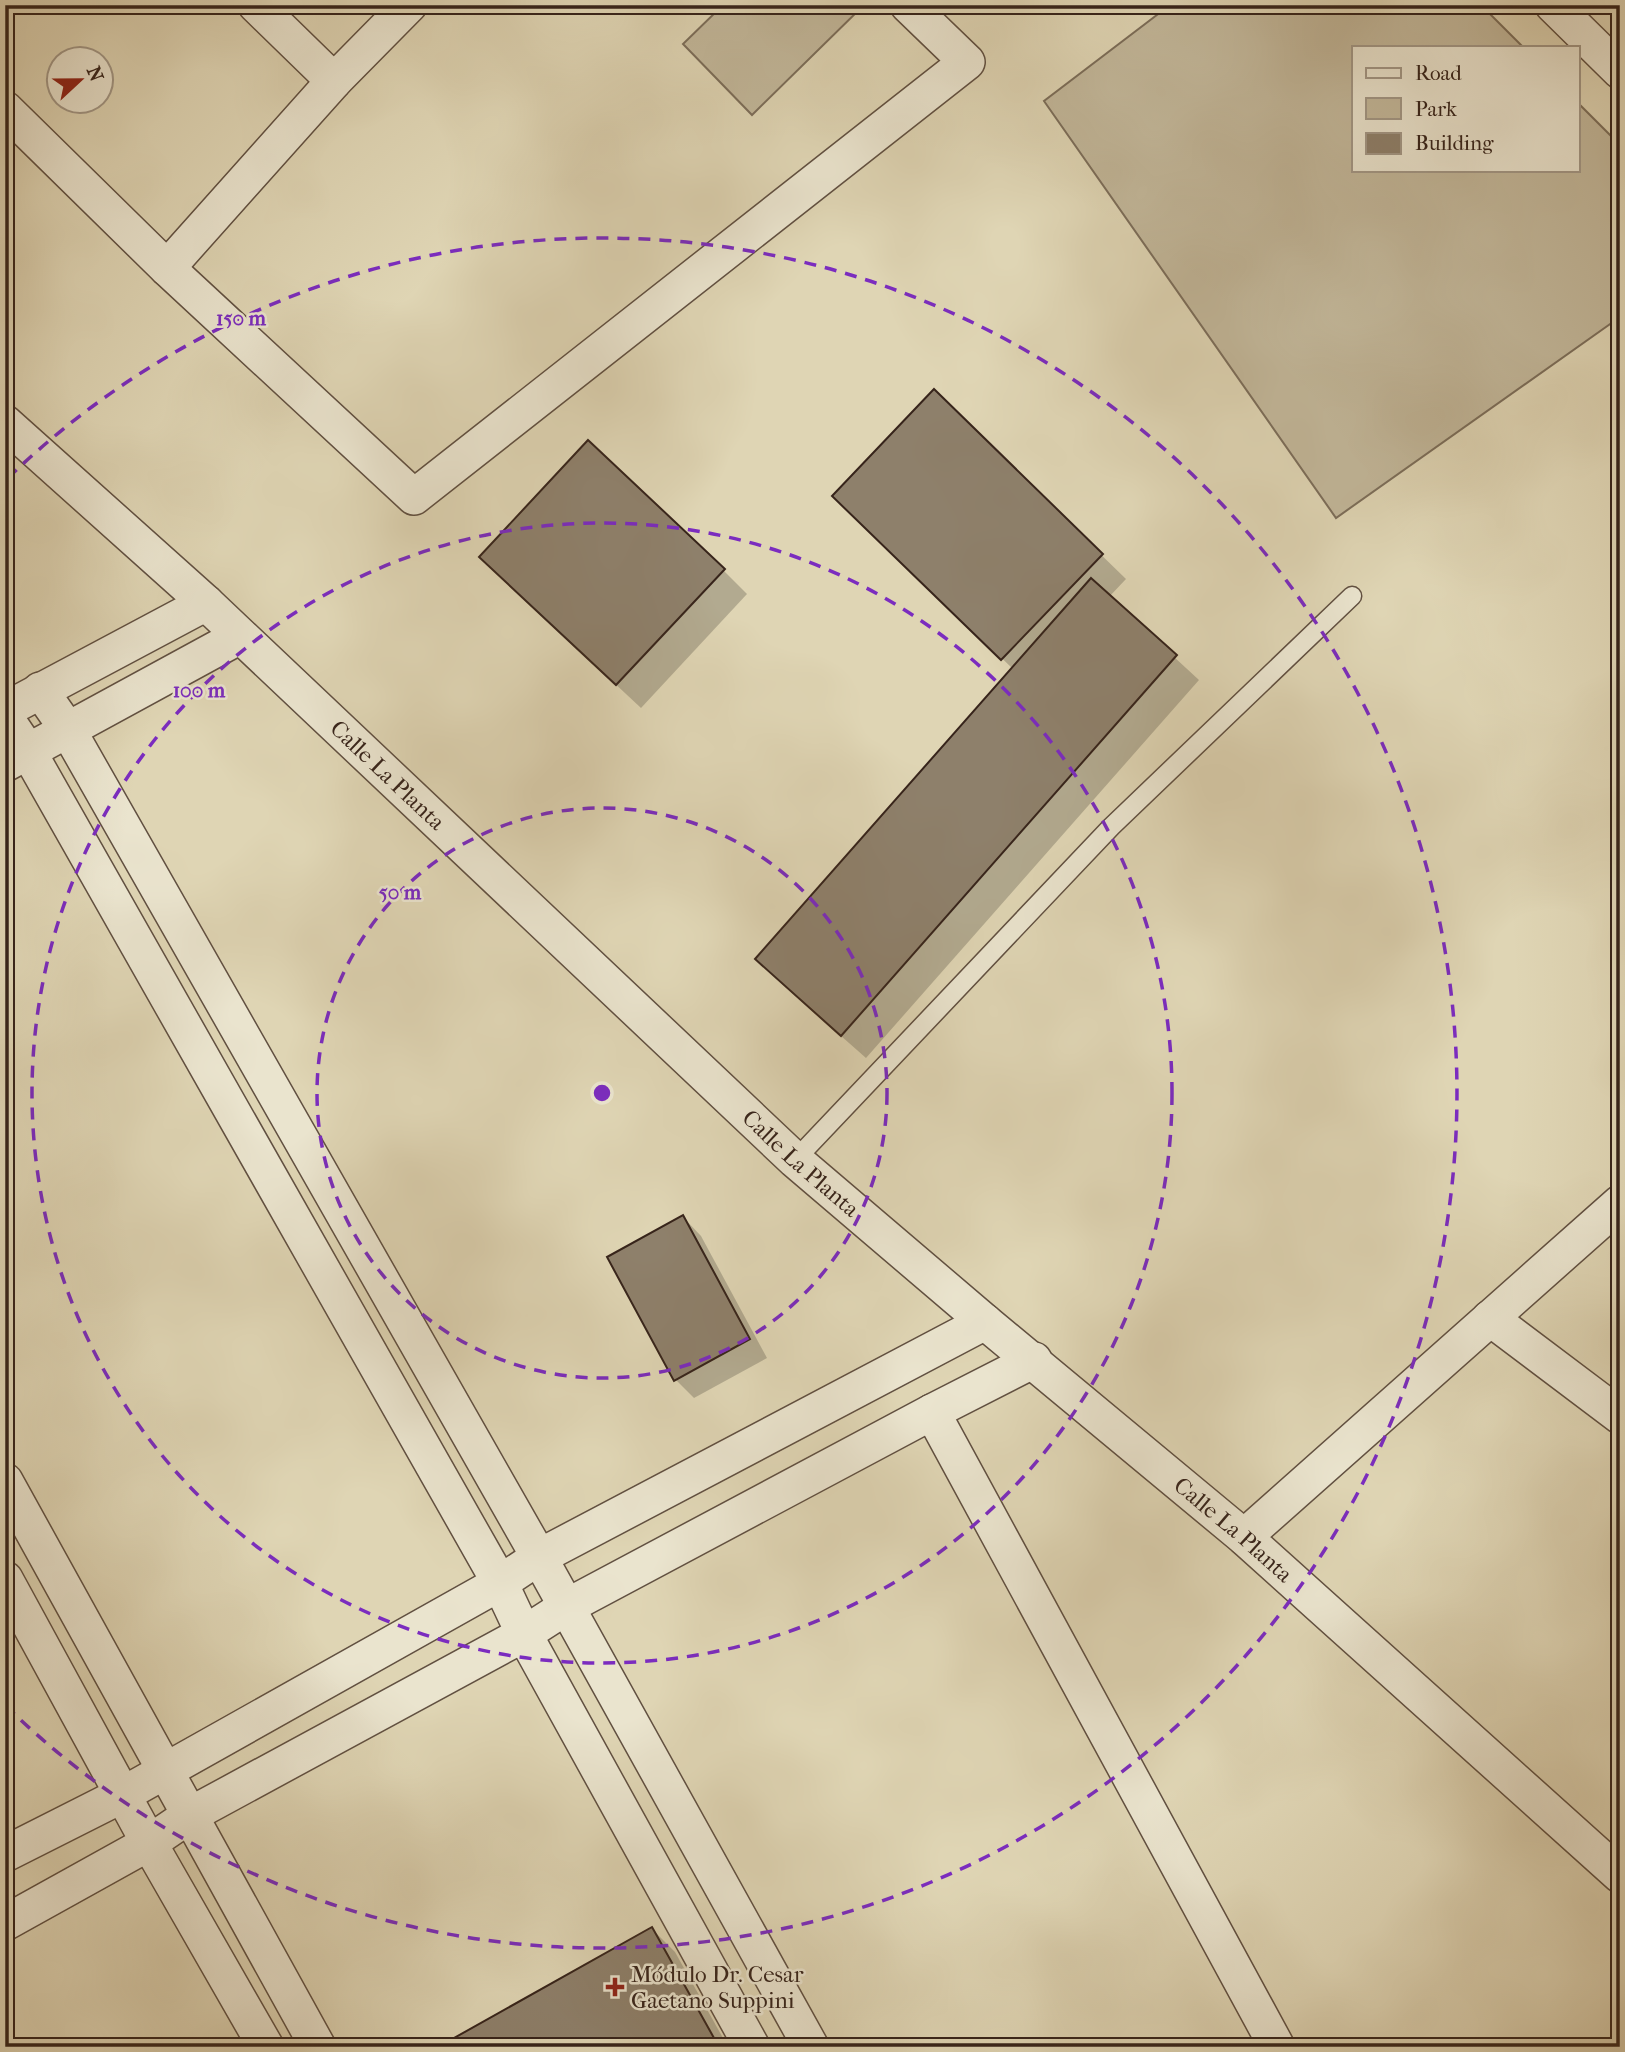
<svg xmlns="http://www.w3.org/2000/svg" width="1625" height="2052" font-family="'IM FELL French Canon',serif">
	<style>
		.green { fill: #c2b79a; stroke: #7c6e5a; stroke-width: 2 }
		.shadow { fill: #0003 }
		.building { fill: #8e806b; stroke: #37241b; stroke-width: 2 }
		.lines { fill: none; stroke-linecap: round; stroke-linejoin: round }
		.lane-casing { stroke: #615041; stroke-width: 21 }
		.street-casing { stroke: #615041; stroke-width: 38 }
		.lane { stroke: #eae4ce; stroke-width: 18 }
		.street { stroke: #eae4ce; stroke-width: 35 }
		.ring { fill: none; stroke: #7b2cbf; stroke-width: 3.5; stroke-dasharray: 12 9 }
		.poi-dot { fill: #8f2418; stroke: #eae4ce; stroke-width: 2.5 }
		.labels { text-anchor: middle; stroke-width: 5; stroke-linejoin: round; paint-order: stroke }
		.street-label { font-size: 23px; fill: #37241b; stroke: #eae4ce }
		.poi-label { font-size: 23px; fill: #37241b; stroke: #eae4ce; text-anchor: start }
		.centre { fill: #7b2cbf; stroke: #eae4ce; stroke-width: 3.5 }
		.ring-label { font-size: 21px; text-anchor: middle; font-weight: bold; fill: #7b2cbf; stroke: #eae4ce; stroke-width: 5; stroke-linejoin: round; paint-order: stroke }
	</style>
	<rect width="100%" height="100%" fill="#dfd5b4"/>
	<filter id="stains"><feTurbulence type="fractalNoise" baseFrequency=".00286" numOctaves="4"/><feColorMatrix values="0 0 0 0 .2 0 0 0 0 .09 0 0 0 0 .02 0 0 0 .5 -.17"/></filter>
	<radialGradient id="worn" r=".72"><stop offset=".6" stop-color="#630" stop-opacity="0"/><stop offset="1" stop-color="#630" stop-opacity=".3"/></radialGradient>
	<g class="green">
		<path d="M723 5H864L752 115 683 44Z"/>
		<path d="M1170 5H1481L1523 47H1354V170H1578V103L1620 145V317L1336 518 1044 101Z"/>
	</g>
	<g class="shadow">
		<path d="M934 392 1126 579 1109 597 1199 680 866 1058 781 983 758 959 1013 669 858 519Z"/>
		<path d="M723 570 747 594 641 708 505 581Z"/>
		<path d="M683 1217 701 1236 767 1358 694 1398 676 1380Z"/>
		<path d="M652 1929 675 1952 728 2047H441Z"/>
	</g>
	<g class="building">
		<path d="M934 389 1103 554 1001 660 832 496Z"/>
		<path d="M588 440 725 569 616 685 479 557Z"/>
		<path d="M1091 578 1177 655 841 1036 755 959Z"/>
		<path d="M683 1215 750 1339 674 1381 607 1257Z"/>
		<path d="M652 1927 719 2047H438Z"/>
	</g>
	<g class="lines">
		<g class="lane-casing">
			<path id="lane" d="M795 1160 1111 827 1352 596"/>
		</g>
		<g class="street-casing">
			<g id="street">
				<path d="M256 5 334 81"/>
				<path d="M1553 5 1620 71"/>
				<path d="M5 109 167 268 414 497 967 62 908 5"/>
				<path d="M167 268 334 81 409 5"/>
				<path id="s1" d="M5 423 206 603 795 1160 985 1322 1244 1537 1620 1875"/>
				<path d="M40 690 68 730 539 1557 811 2047"/>
				<path d="M20 702 206 603"/>
				<path d="M5 717 28 751 500 1583 524 1634 752 2047"/>
				<path d="M5 764 240 636"/>
				<path d="M1490 1318 1620 1416"/>
				<path d="M932 1412 1277 2047"/>
				<path d="M5 1481 318 2047"/>
				<path d="M1244 1537 1620 1203"/>
				<path d="M5 1579 149 1843 266 2047"/>
				<path d="M5 1854 124 1794 500 1583 539 1557 985 1322"/>
				<path d="M5 1923 149 1843 190 1815 524 1634 566 1607 932 1412 1034 1360"/>
			</g>
		</g>
		<use href="#lane" class="lane"/>
		<use href="#street" class="street"/>
	</g>
	<g class="ring">
		<circle cx="602" cy="1093" r="285"/>
		<circle cx="602" cy="1093" r="570"/>
		<path d="M8 478A855 855 0 1 1 8 1708"/>
	</g>
	<path class="poi-dot" d="M611.5 1976.5h7v7h7v7h-7v7h-7v-7h-7v-7h7z"/>
	<g class="labels">
		<g class="street-label">
			<text dy="8" stroke="none"><textPath href="#s1" startOffset="520">Calle La Planta</textPath></text>
			<text dy="8" stroke="none"><textPath href="#s1" startOffset="1087">Calle La Planta</textPath></text>
			<text dy="8" stroke="none"><textPath href="#s1" startOffset="1654">Calle La Planta</textPath></text>
		</g>
		<g class="poi-label">
			<text x="631" y="1982">Módulo Dr. Cesar<tspan x="631" dy="26">Gaetano Suppini</tspan></text>
		</g>
	</g>
	<circle cx="602" cy="1093" r="10" class="centre"/>
	<g class="ring-label">
		<text x="241" y="325">150 m</text>
		<text x="199" y="697">100 m</text>
		<text x="400" y="899">50 m</text>
	</g>
	<rect width="1625" height="2052" fill="none" stroke="#dfd5b4" stroke-width="28"/>
	<rect x="7" y="7" width="1611" height="2038" fill="none" stroke="#37241b" stroke-width="3.5"/>
	<rect x="14" y="14" width="1597" height="2024" fill="none" stroke="#37241b" stroke-width="2"/>
	<rect x="1352" y="46" width="228" height="126" fill="#eae4ce" stroke="#a29786" stroke-width="2"/>
	<rect x="1366" y="68" width="35" height="10" fill="#eae4ce" stroke="#a29786" stroke-width="2"/>
	<text x="1415" y="80" font-size="21" fill="#37241b">Road</text>
	<rect x="1366" y="98" width="35" height="21" fill="#c2b79a" stroke="#a29786" stroke-width="2"/>
	<text x="1415" y="116" font-size="21" fill="#37241b">Park</text>
	<rect x="1366" y="133" width="35" height="21" fill="#8e806b" stroke="#a29786" stroke-width="2"/>
	<text x="1415" y="150" font-size="21" fill="#37241b">Building</text>
	<g transform="translate(80 80) rotate(68)"><circle r="33" fill="#eae4ce" stroke="#a29786" stroke-width="2"/>
	<path d="M0-5L12 26L0 18L-12 26Z" fill="#8f2418"/>
	<text y="-10" font-size="19" font-weight="bold" text-anchor="middle" fill="#37241b">N</text>
	</g>
	<rect width="100%" height="100%" filter="url(#stains)"/>
	<rect width="100%" height="100%" fill="url(#worn)"/>
</svg>
